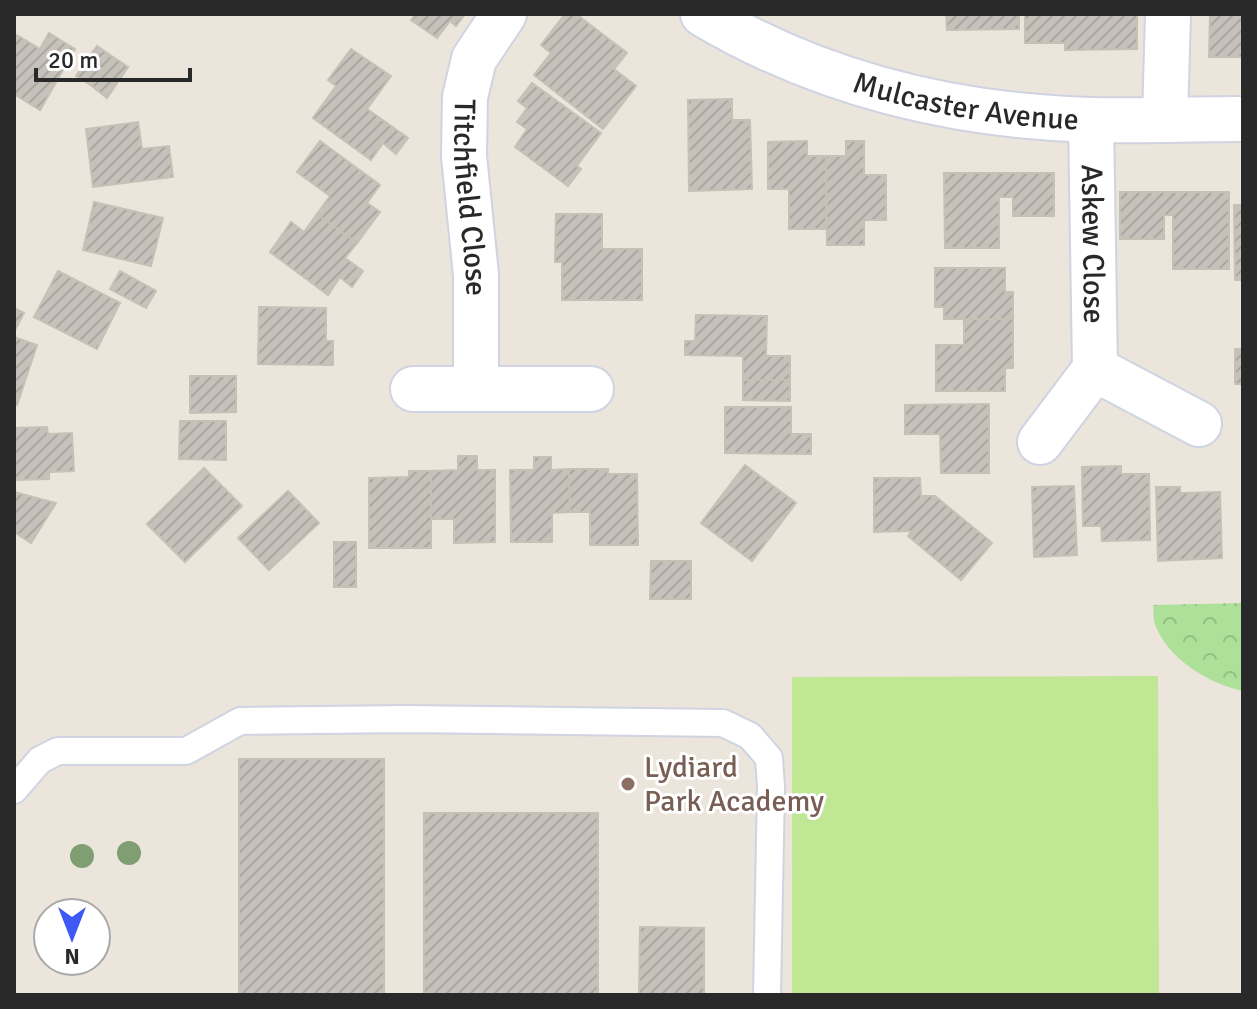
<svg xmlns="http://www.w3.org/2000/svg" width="1257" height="1009" font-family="Signika,sans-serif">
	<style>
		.forest { fill: url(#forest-crowns) }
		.pitch { fill: #c0e794 }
		.building { fill: url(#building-hatch); stroke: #c6c1b5; stroke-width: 2 }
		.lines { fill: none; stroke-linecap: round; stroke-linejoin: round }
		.service-casing { stroke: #d0d3e1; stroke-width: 30 }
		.minor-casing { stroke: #d0d3e1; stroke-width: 48 }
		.service { stroke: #fff; stroke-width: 26 }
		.minor { stroke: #fff; stroke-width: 44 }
		.tree { fill: #7f9e71 }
		.education-dot { fill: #8d6e63; stroke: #fff; stroke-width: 3 }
		.labels { text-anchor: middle; stroke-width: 6; stroke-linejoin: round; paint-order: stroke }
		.street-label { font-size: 30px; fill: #292929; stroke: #fff }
		.education-label { font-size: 30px; fill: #785e54; stroke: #fff; text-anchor: start }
	</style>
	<defs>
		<pattern id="forest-crowns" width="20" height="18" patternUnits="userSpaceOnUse" patternTransform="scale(2)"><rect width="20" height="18" fill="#ade098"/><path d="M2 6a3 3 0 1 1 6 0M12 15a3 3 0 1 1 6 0" fill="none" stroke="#95c083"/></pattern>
		<pattern id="building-hatch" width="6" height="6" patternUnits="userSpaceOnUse" patternTransform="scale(2)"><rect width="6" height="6" fill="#c6c2bb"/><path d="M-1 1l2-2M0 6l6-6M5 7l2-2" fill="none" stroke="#aaa7a1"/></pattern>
	</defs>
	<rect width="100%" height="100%" fill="#ebe5db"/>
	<path class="forest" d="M1243 603V691C1210 684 1167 659 1155 624 1153 619 1154 611 1153 605Z"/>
	<path class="pitch" d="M1158 676 1159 995H792V677Z"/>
	<g class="building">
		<path d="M416 14H465L456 26 450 21 437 38 411 20Z"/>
		<path d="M565 14H576L627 53 614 69 636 86 603 129 534 75 551 53 541 45Z"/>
		<path d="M946 14H1019V29L947 30Z"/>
		<path d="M1025 14H1137V49L1065 50V43H1025Z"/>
		<path d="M1210 14H1243V57H1209Z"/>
		<path d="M49 33 75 49 40 110 14 94V39L17 35 40 49Z"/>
		<path d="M97 46 113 57 92 86 76 76Z"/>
		<path d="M351 49 391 76 367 109 408 138 396 154 383 143 371 160 313 118 336 86 328 80Z"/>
		<path d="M113 57 128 67 107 98 92 86Z"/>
		<path d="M532 83 601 133 577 166 581 169 568 186 515 147 527 129 517 122 527 108 518 101Z"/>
		<path d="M732 99V120H750L752 189 689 191 688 100Z"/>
		<path d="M138 122 142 149 169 146 173 177 93 187 86 129Z"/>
		<path d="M320 141 380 185 367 203 380 212 357 243 317 214 330 196 297 172Z"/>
		<path d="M807 141V156H826V229H789V189H768V142Z"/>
		<path d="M846 141H864V175H886V220H864V245H827L826 156H846Z"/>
		<path d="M944 173H1054V216H1013V197H999V248H945Z"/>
		<path d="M1120 192H1229V269H1173V215H1164V239H1120Z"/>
		<path d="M94 202 163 218 151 266 83 250Z"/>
		<path d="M1234 205H1243V280H1235Z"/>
		<path d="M317 214 357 243 345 258 363 271 352 287 340 277 328 295 270 252 291 222 304 232Z"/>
		<path d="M556 214H602V249H642V300H562V262H555Z"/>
		<path d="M935 268H1005V292H1013V319H944V307H935Z"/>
		<path d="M58 271 120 303 97 349 34 317Z"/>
		<path d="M120 271 156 291 146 308 110 289Z"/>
		<path d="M259 307 326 308V341H333V365L258 364Z"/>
		<path d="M14 308 24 313 15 330 14 329Z"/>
		<path d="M696 315 767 316 766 356H790V380H743V356L685 355V341H695Z"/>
		<path d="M964 319H1013V368H1005V391H936V345H964Z"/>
		<path d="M14 337 37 345 17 405 14 404Z"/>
		<rect x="1235" y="349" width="8" height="35"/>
		<path d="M190 376H236V412L190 413Z"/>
		<path d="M743 380H790V401L743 400Z"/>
		<path d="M989 404V473H941L940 434H905V405Z"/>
		<path d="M725 407H791V434H811V454L725 453Z"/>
		<path d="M180 421H226V460L179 459Z"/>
		<path d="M47 427 48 434 72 433 74 471 49 472V479L14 480V428Z"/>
		<path d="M458 456H477V470H495V542L454 543V519H431V471L458 470Z"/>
		<path d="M534 457H551V470L569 469 570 512 552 513V542H511L510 470H534Z"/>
		<path d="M745 465 796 503 752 561 701 523Z"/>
		<path d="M1121 466V474H1149L1150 540 1102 541 1101 526H1083L1082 467Z"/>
		<path d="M204 468 242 506 185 562 147 524Z"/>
		<path d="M569 469H608V474H637L638 545H590V512H570Z"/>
		<path d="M409 471H431V548H369V478L409 477Z"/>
		<path d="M874 478H920L921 496H935L992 543 961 580 908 536 912 531 874 532Z"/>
		<path d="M1074 486 1077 555 1034 557 1032 487Z"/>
		<path d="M1156 487H1180V493L1220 492 1222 558 1158 561Z"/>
		<path d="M288 491 319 523 269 570 238 538Z"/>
		<path d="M14 492 56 503 31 543 14 532Z"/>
		<rect x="334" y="542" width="22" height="45"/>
		<path d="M651 561H691V599H650Z"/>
		<rect x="239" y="759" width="145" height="236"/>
		<rect x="424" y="813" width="174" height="182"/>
		<path d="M640 927 704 928V995H639Z"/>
	</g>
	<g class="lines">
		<g class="service-casing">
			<path id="service" d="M14 790 40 760 58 751H186L240 721 406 719 723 723 750 736 769 758 771 787 767 995"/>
		</g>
		<g class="minor-casing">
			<g id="minor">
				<path id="s1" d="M504 14 474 59 465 97 464 156 476 275V389H591"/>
				<path id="s2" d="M703 14C821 84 955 116 1091 120 1142 121 1193 119 1243 119"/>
				<path d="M1165 119 1168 14"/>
				<path id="s3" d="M1091 120 1095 369 1199 424"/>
				<path d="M413 389H476"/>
				<path d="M1040 442 1095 369"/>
			</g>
		</g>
		<use href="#service" class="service"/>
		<use href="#minor" class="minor"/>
	</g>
	<g class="tree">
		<circle cx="129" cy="853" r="12"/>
		<circle cx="82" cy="856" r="12"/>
	</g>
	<circle class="education-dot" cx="628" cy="784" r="8"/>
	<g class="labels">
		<g class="street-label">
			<text dy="10" stroke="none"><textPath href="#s2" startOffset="280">Mulcaster Avenue</textPath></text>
			<text dy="10" stroke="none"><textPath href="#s1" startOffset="194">Titchfield Close</textPath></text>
			<text dy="10" stroke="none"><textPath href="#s3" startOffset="124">Askew Close</textPath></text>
		</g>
		<g class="education-label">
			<text x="644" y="777">Lydiard<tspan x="644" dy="34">Park Academy</tspan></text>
		</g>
	</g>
	<rect width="1257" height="1009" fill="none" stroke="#292929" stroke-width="32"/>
	<g transform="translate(72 937) rotate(180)"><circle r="38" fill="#ffffff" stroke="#a9a9a9" stroke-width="2"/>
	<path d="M0-6L14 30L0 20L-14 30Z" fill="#3e58f4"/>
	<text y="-12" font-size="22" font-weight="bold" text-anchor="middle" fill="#292929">N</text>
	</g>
	<path d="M36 68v12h154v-12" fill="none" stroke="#292929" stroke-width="4"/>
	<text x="48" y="68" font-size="24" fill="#292929" stroke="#ffffff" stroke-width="6" paint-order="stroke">20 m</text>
</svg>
